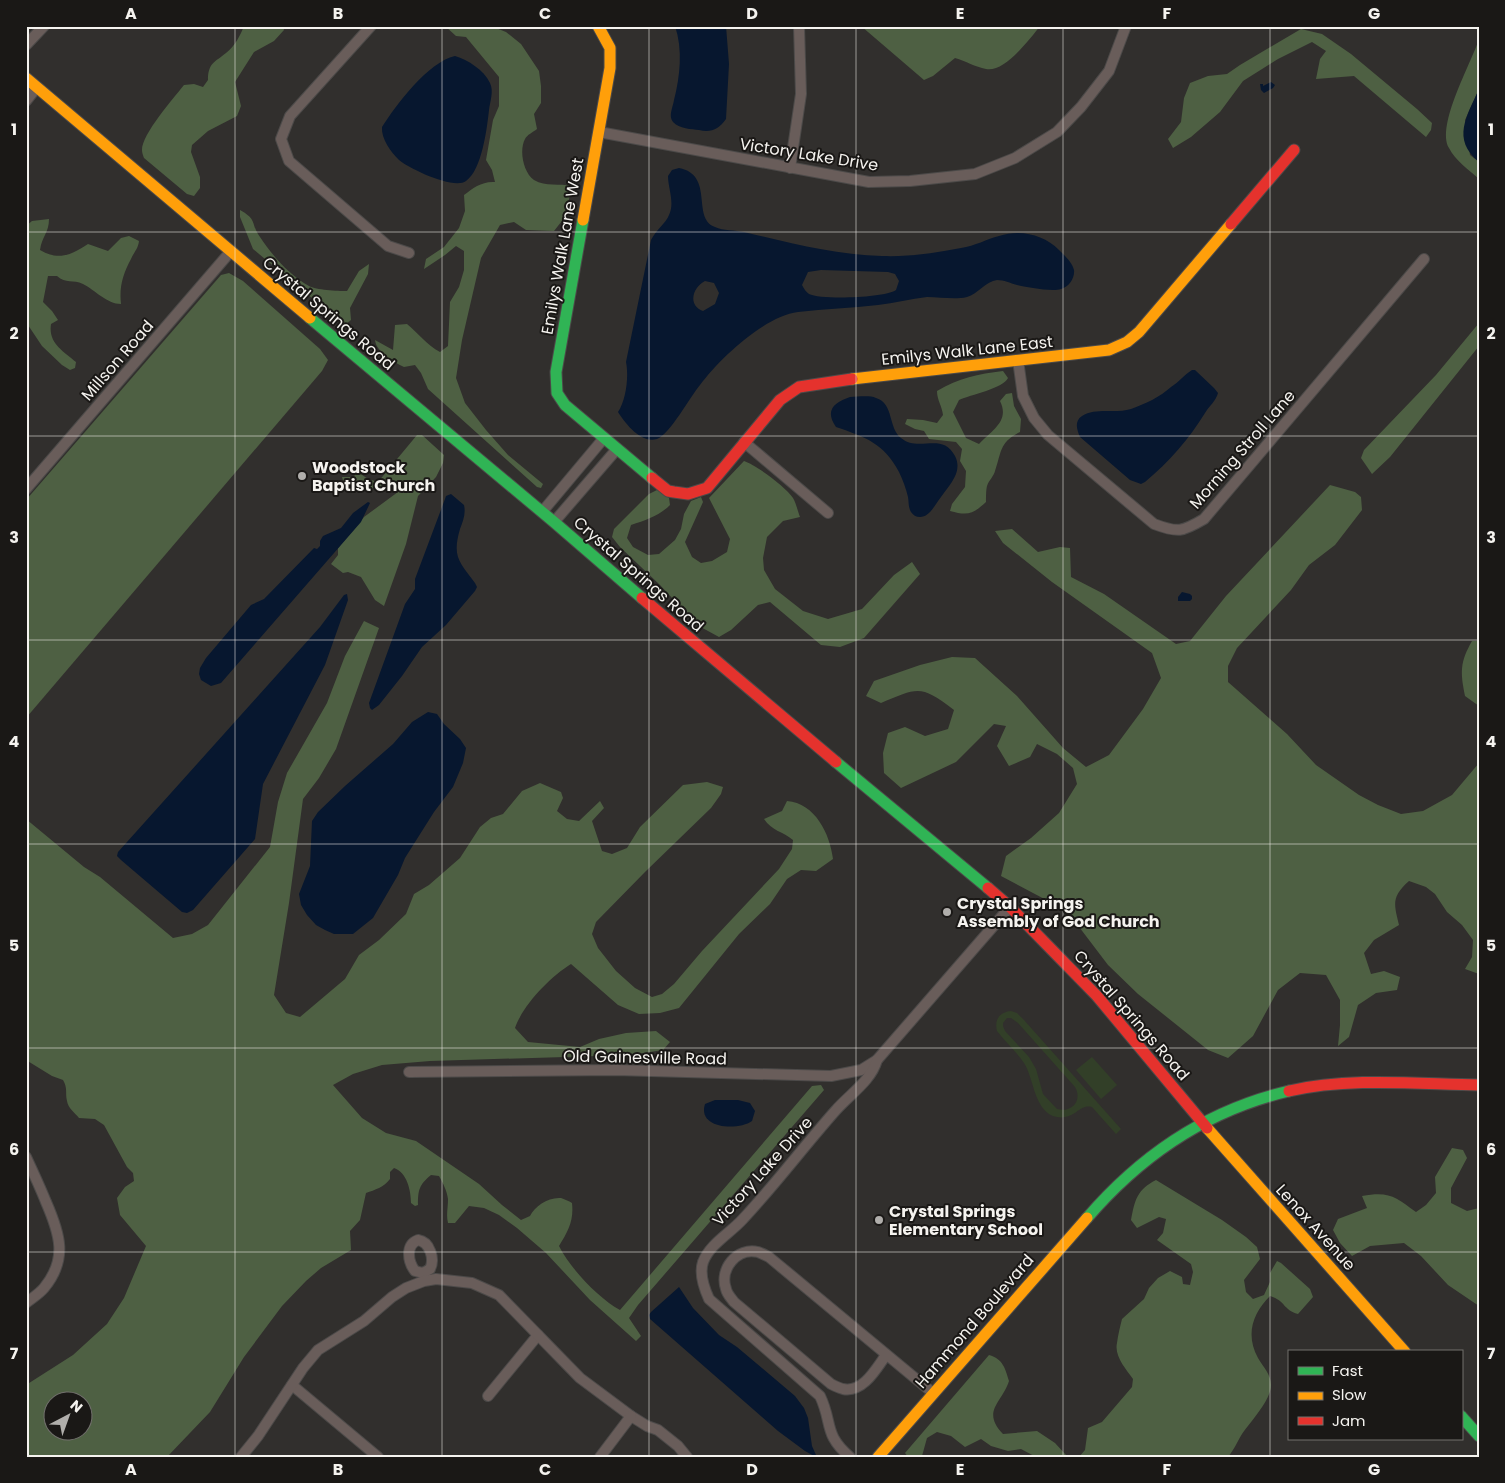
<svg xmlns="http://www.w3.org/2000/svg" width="1505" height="1483" font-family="Poppins,sans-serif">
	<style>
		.green { fill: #323f28; fill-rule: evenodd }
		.forest { fill: #4e6043; fill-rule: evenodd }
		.water { fill: #07172f; fill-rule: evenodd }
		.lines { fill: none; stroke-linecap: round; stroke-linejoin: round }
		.street-casing { stroke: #4c4a49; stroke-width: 12 }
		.fast-casing { stroke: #4c4a49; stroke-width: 13 }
		.slow-casing { stroke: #4c4a49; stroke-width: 13 }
		.jam-casing { stroke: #4c4a49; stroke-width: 13 }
		.street { stroke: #695d5a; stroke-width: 10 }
		.fast { stroke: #30b455; stroke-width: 11 }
		.slow { stroke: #ff9f0a; stroke-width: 11 }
		.jam { stroke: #e5322d; stroke-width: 11 }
		.grid { fill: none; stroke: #f5f3ef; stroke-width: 1; stroke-opacity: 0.55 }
		.poi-dot { fill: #b0aeab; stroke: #1a1816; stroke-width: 2 }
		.labels { text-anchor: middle; stroke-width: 4; stroke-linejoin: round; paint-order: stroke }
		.street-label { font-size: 16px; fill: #f5f3ef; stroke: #1a1816 }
		.poi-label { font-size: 16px; font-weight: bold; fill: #f5f3ef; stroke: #1a1816; text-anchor: start }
		.neatline { fill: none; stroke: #f5f3ef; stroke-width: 2 }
		.grid-label { font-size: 16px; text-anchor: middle; font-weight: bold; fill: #f5f3ef }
	</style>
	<rect width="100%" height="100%" fill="#312f2d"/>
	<g class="green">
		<path d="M1011 1011 1017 1013 1024 1020 1121 1129 1116 1134 1092 1107C1078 1104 1076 1120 1057 1117 1034 1113 1034 1078 1024 1063 1017 1052 1005 1042 997 1031 994 1019 1000 1012 1011 1011ZM1007 1018H1011L1018 1023 1075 1087C1083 1101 1071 1113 1057 1109L1043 1094 1036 1069 1029 1057 1005 1031 1003 1026V1023Z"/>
		<path d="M1092 1057 1117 1085 1101 1099 1076 1070Z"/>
	</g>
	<g class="forest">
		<path d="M244 26H283L284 30 274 41 254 52 235 82 241 106 237 116 208 131 192 145 191 152 200 177V188L194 196 187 194 144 158C143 155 142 153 142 150 142 134 173 99 184 85L194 84 203 87 208 80C208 63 215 62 226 53 235 46 240 36 244 26Z"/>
		<path d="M445 26H491L506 32 521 44 539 71 541 86V103L534 114 537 129C533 132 527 135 525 139 519 150 523 172 534 180 546 187 559 183 572 186L565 217 554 231 526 230 514 222 500 225 481 258 462 340 456 378 465 403 486 430 508 455 543 484 541 488 537 487 428 389 421 373 415 365 404 367C394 362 376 352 375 340L393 350 395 325 407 324C418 333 427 345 440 352L448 346 450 302 459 287 464 270V251L456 246 445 255 424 269 426 259 444 247 459 228 465 211 464 195C473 188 482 181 495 182L492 170 486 160 493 120 499 106V77L466 37 456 36Z"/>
		<path d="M861 26H1040C1030 39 1004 73 986 69 975 67 966 61 955 58L933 76 924 80Z"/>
		<path d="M1301 29 1322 34 1351 54 1417 109 1432 123 1431 130 1426 137 1354 76 1316 79 1320 59 1326 51 1312 42 1278 59 1243 81 1220 112 1191 137 1173 148 1168 139 1181 122 1184 98 1190 83 1208 76 1227 74 1240 65Z"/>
		<path d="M1479 39V89L1465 120 1470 155 1479 162V179C1469 170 1455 160 1449 148 1436 125 1471 64 1479 39Z"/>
		<path d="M240 210C258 220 250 223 260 237 272 255 289 275 309 286 316 290 337 291 347 291L359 271 369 264 368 274 350 308 351 320 346 324 337 319 253 249 240 217Z"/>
		<path d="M49 219C49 233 42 236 40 250 59 261 71 255 88 244L108 251 121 238 129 236 139 241C138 249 134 252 131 259 123 274 119 287 121 304 107 304 95 290 83 284 73 279 66 284 57 276H48L43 302 52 311 58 320 51 324C48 343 63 351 76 362L75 368 70 370 62 365 42 346 26 322V226L32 221Z"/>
		<path d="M229 273 243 281 320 349 328 360 322 371 26 718V500L221 275Z"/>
		<path d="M1479 323V346L1390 457 1372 474 1361 458 1364 450 1436 375Z"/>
		<path d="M1003 371 1008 378C1004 388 970 395 959 400L953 412 966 438 979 444C992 430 1010 421 1000 401L1006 394 1012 393 1014 406 1021 419 1020 432C999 443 1002 451 995 471 994 476 989 480 987 486 986 490 986 497 986 502 973 514 968 516 950 511L952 504 965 487 966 471 960 461 962 449 956 442 929 439 924 431 915 429 905 424 907 419 923 420 937 423 943 415C942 406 937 400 937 391 959 378 978 374 1003 371Z"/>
		<path d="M417 435H422L444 455 443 463 436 477 418 496 406 544 384 606 375 600 361 577 348 572 343 573 331 564 338 555V548L364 517 402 489 403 482C382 482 363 498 344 484L342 477H353L358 472 368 479 378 482Z"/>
		<path d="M744 461C756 465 786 487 793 498 796 503 798 512 800 517L783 521 767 537 763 558 764 570 775 589 803 611 828 619 862 609 894 575 912 562 920 574 864 638 840 647 821 645 770 602 758 605 731 630 719 637 697 625 660 585 620 547 612 537 614 529 649 494 657 490 669 498 670 505C659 516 646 520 631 525L627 538 633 547 648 555 659 554 675 540 681 529 684 514 691 501 701 497 703 502 685 542 692 557 701 563 712 561 727 552 730 539 709 498Z"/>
		<path d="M1330 485 1355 492 1361 497 1362 510 1335 545 1309 565 1291 590 1237 648 1228 666V682L1287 734 1316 765 1359 795 1378 805 1401 814 1423 811 1452 795 1479 763V974L1465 969 1472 957 1473 940 1462 925 1447 912 1435 894 1426 887 1409 881C1391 897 1394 904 1399 925L1374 940 1364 953 1371 974 1384 971 1400 977 1397 990 1376 993 1358 1005 1349 1037 1338 1046 1340 1025V1000L1326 975 1300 973 1278 990 1253 1036 1228 1058 1208 1050 1138 994 1108 965 1067 911 1001 876 1006 856 1031 838 1059 813 1077 784 1073 768 1057 754 1037 744 1030 757 1009 766 997 746 1006 726 994 724 956 762 901 788 884 773 883 753 888 733 905 727 925 736 948 729 954 710C920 684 918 688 881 703L866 696 874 681 920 665 952 657 975 658 1017 696 1063 748 1086 767 1109 755 1143 709 1161 678 1152 653 1052 582 1003 543 995 531 1012 529 1038 552 1060 547 1070 548 1071 577 1104 594 1176 644 1190 641 1226 596Z"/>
		<path d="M364 621 379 628 336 749 319 778 303 799 289 903 274 995 286 1013 300 1017 345 979 359 955 379 940 406 914 414 894 429 885 460 858 480 827 491 818 503 814 522 791 540 783 561 792 563 798 557 811 567 819 579 821 600 801 604 808 592 821 602 851 612 854 627 848 640 827 683 785 707 782 723 787 721 794 711 808 645 872 596 922 592 934 598 948 616 971 635 988 652 997 662 994 674 984 702 951 779 869 792 849 793 840C782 831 772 831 764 819L782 811 787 801C815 803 830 834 833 859L816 871 801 870 787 879 770 904 739 934 679 1008 660 1013 639 1014 618 1005 571 964C550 977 523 1005 515 1028L528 1042 580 1047 599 1039 626 1033 656 1031 670 1042 663 1050 631 1055 430 1061 382 1065 353 1074 333 1085 362 1118 386 1133 416 1141 479 1184 502 1205 521 1220 530 1216C535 1206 548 1197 561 1198 564 1199 569 1201 572 1203 574 1221 568 1231 559 1246 570 1268 598 1298 620 1310L812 1086 821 1085 824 1090 638 1305 629 1318 641 1336 636 1341 590 1300 546 1253 517 1228 499 1215 484 1208 469 1206 455 1223H448C446 1215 448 1208 448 1199 447 1191 443 1183 439 1176L431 1175C419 1185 418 1190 418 1205L415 1206 411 1203C411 1191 407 1172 394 1168L390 1172V1179C384 1187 375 1190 366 1193L360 1220 350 1231 351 1250 321 1268 306 1281 282 1306 244 1357 210 1412 167 1457H26V1385L73 1355 107 1324 124 1298 146 1246 120 1215 117 1198 125 1187 134 1181 133 1173 127 1167 104 1125 95 1119 79 1118C75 1113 68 1108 67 1101 65 1092 68 1089 63 1080L52 1076 26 1060V819L84 867 100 877 173 938 192 934 208 925 270 847 278 802 287 773 327 703 345 656ZM52 1400H82V1430H52Z"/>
		<path d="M1472 641H1479V706L1465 696C1460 672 1460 662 1472 641Z"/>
		<path d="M1452 1148 1463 1150 1467 1158 1451 1188V1203L1467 1211 1479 1208V1306L1448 1285 1421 1256 1404 1243 1370 1246 1352 1256 1340 1243 1333 1230 1338 1219 1367 1208 1362 1196C1390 1191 1395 1197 1416 1212L1426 1205 1436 1193 1435 1177Z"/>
		<path d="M1156 1180 1222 1220 1246 1237 1257 1247 1260 1259 1244 1280 1246 1292 1253 1299 1264 1295 1270 1282V1273L1277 1261 1281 1263 1310 1289 1313 1297 1298 1314C1283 1310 1286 1301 1270 1296 1253 1313 1245 1334 1258 1358 1263 1367 1271 1374 1271 1385 1271 1400 1251 1421 1242 1434 1237 1442 1234 1450 1228 1457H1079L1085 1450 1088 1428 1102 1422 1132 1387 1133 1379C1126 1369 1114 1356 1117 1343 1118 1335 1120 1327 1122 1319L1144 1299 1149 1288 1158 1278 1170 1271 1182 1277 1183 1284 1190 1285 1193 1272 1191 1264 1157 1240 1163 1233 1166 1219 1159 1217 1137 1228 1131 1220C1135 1199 1137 1190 1156 1180Z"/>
		<path d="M989 1355C1003 1359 1005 1368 1009 1381 1002 1403 981 1411 1003 1434L1037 1431 1055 1443 1066 1455 1074 1457H1036L1021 1449 1008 1451 991 1446 981 1439 965 1447 951 1436 937 1432 927 1438 922 1456 908 1457 905 1453Z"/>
	</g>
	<g class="water">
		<path d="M675 26H726L729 64 726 119C719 129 711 133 699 130 692 129 679 129 673 122 668 116 673 107 674 100 680 76 683 50 675 26Z"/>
		<path d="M455 56C468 60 484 70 490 83 494 91 490 102 489 110 487 128 482 170 466 181 454 190 410 169 399 160 391 152 381 139 382 127 396 105 428 62 455 56Z"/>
		<path d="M1271 82 1275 85 1273 88 1264 93 1261 90 1260 84H1263V86Z"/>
		<path d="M1479 89V162C1451 139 1467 116 1479 89Z"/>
		<path d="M679 168C715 175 691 218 715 227 723 231 735 230 744 232 790 243 835 255 882 256 909 257 935 253 961 248 975 246 987 239 999 236 1021 229 1044 235 1059 250 1065 256 1072 262 1074 270 1075 278 1069 287 1061 289 1052 292 1026 287 1017 285 1010 283 1004 280 997 280 986 281 978 294 967 297 955 300 940 297 927 297 911 299 894 303 878 305 851 308 825 309 798 312 765 316 720 358 700 385 690 397 670 434 657 439 641 444 625 423 618 412 626 400 629 377 626 362L651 240C656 230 666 223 669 215 675 203 668 188 668 176L672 170ZM821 270 888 272 895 274 899 281 896 290C884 298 821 300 809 294 806 292 804 289 802 285L808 272ZM705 281 714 283 719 293 715 304 703 311C687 305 693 287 705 281Z"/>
		<path d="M1192 370H1195L1214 388 1218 393C1216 401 1209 406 1205 413 1189 439 1169 462 1145 482L1141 484 1130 480 1080 437C1077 430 1074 421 1082 416 1096 407 1115 414 1131 409 1145 404 1160 397 1171 387 1179 382 1184 375 1192 370Z"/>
		<path d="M850 397C858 397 869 395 876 398 894 403 888 428 901 438 919 453 942 431 955 456 963 472 950 484 941 497 936 503 930 517 920 517 916 517 913 515 911 512 908 507 909 502 908 497 906 489 903 480 899 472 884 443 865 437 836 427 824 410 835 402 850 397Z"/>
		<path d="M451 494 464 505C466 514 463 521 460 529 452 557 459 561 475 583L477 587 475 591 446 625 422 647 402 676 379 705 372 710 370 708 369 703 405 604 415 589V579L445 499 446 496Z"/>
		<path d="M368 502 370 503 361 522 221 683 211 686 201 680 199 674 200 668 206 658 251 605 264 599 314 548 317 549 320 546V541L323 536 341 528 353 513Z"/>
		<path d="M1182 592 1190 594 1192 596V599L1190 601H1178V597Z"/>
		<path d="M347 594 348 600 325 665 263 784 255 839 193 910 187 913 182 912 121 860 117 856 118 852 320 627 344 595Z"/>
		<path d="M428 712 437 714 444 724 460 739 466 748 463 763 453 787 434 812 405 858 398 875 373 918 353 934H334L325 930 316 925 307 915 301 905 299 894 310 866 312 821 318 812 345 786 393 744 412 722Z"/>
		<path d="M715 1100H738L750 1103 755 1111 752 1121C738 1131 697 1129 705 1104Z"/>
		<path d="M679 1287 693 1308 719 1335 737 1347 795 1396 804 1408 808 1418 812 1446 816 1455V1457L805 1451 778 1431 650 1319 649 1315 651 1312Z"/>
	</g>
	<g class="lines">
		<g class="street-casing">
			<g id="street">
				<path d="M371 26 290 116 281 139 289 161 388 246 409 253"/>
				<path d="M26 45 44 26"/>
				<path d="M26 101 37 87"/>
				<path d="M599 132 869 182 910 181 975 174 1015 158 1057 132 1081 107 1109 71 1126 26"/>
				<path d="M790 168 801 94 799 26"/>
				<path d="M1018 360 1023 396 1034 418 1048 435 1154 524C1178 533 1182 532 1204 519L1424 259"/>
				<path d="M744 442 828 513"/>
				<path d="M26 489 231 251"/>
				<path d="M542 512 604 438"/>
				<path d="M554 522 617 449"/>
				<path d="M409 1072 616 1070 831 1076 861 1070 877 1060"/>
				<path d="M26 1157C33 1172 40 1187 46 1202 60 1234 68 1259 44 1288 39 1294 32 1298 26 1303"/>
				<path d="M418 1240C430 1242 435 1259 430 1269L423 1273 415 1271C408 1262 405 1245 418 1240Z"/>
				<path d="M886 1355C876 1369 863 1393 843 1389 839 1388 835 1386 831 1384L734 1302C731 1298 727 1294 726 1289 719 1269 737 1247 758 1252 761 1253 765 1255 769 1257L933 1393"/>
				<path d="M292 1385 378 1457"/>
				<path d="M488 1396 538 1335"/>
				<path d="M241 1457 258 1436 303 1368 318 1350 364 1321 392 1297 406 1288 424 1281 436 1279 472 1283 499 1295 580 1378 631 1416 647 1426 658 1430 678 1446 687 1457"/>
				<path d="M600 1457 631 1416"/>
				<path d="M850 1457C823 1434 833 1423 820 1396L709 1299C704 1288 699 1274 703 1262 710 1244 729 1234 742 1220 775 1185 804 1146 836 1110 850 1094 871 1081 877 1060L1010 907"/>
			</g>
		</g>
		<g class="fast-casing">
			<g id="fast">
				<path d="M583 220 556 372 557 393 565 405 652 478"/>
				<path d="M310 318 554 522 642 598"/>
				<path d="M836 762 988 888"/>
				<path d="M1087 1218C1142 1154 1207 1110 1289 1091"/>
				<path d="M1461 1416 1479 1436"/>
			</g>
		</g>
		<g class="slow-casing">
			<g id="slow">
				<path d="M26 78 310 318"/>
				<path d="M583 220 610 68V48L598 26"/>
				<path d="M852 379 1109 350 1127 342 1139 332 1231 224"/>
				<path d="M1207 1128 1405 1352"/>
				<path d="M878 1457 1087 1218"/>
			</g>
		</g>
		<g class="jam-casing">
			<g id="jam">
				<path d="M1231 224 1294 150"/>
				<path d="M652 478 668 491 674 492 688 494 707 488 780 400 799 387 852 379"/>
				<path d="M642 598 836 762"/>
				<path d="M988 888 1010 907 1097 996 1207 1128"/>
				<path d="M1289 1091C1350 1077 1417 1084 1479 1085"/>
			</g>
		</g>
		<use href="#street" class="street"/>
		<use href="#fast" class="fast"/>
		<use href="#slow" class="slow"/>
		<use href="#jam" class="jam"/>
	</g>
	<path class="grid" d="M235 26V1457M442 26V1457M649 26V1457M856 26V1457M1063 26V1457M1270 26V1457M26 232H1479M26 436H1479M26 640H1479M26 844H1479M26 1048H1479M26 1252H1479"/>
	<g class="poi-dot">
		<circle cx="302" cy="476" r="5"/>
		<circle cx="947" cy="912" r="5"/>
		<circle cx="879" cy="1220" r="5"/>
	</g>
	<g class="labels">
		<g class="street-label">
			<text transform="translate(809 154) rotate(9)" y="6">Victory Lake Drive</text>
			<text transform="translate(562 246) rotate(-80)" y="6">Emilys Walk Lane West</text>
			<text transform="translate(329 313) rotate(40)" y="6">Crystal Springs Road</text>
			<text transform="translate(967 350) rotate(-6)" y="6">Emilys Walk Lane East</text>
			<text transform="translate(117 360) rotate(-49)" y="6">Millson Road</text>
			<text transform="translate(1242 449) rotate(-49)" y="6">Morning Stroll Lane</text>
			<text transform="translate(639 574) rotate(41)" y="6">Crystal Springs Road</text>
			<text transform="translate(1132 1015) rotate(49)" y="6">Crystal Springs Road</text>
			<text transform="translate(645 1057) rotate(1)" y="6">Old Gainesville Road</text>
			<text transform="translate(762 1171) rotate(-48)" y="6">Victory Lake Drive</text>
			<text transform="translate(1316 1227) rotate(48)" y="6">Lenox Avenue</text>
			<text transform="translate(974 1321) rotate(-49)" y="6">Hammond Boulevard</text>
		</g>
		<g class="poi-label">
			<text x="312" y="473">Woodstock<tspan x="312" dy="18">Baptist Church</tspan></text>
			<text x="957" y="909">Crystal Springs<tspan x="957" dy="18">Assembly of God Church</tspan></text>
			<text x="889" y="1217">Crystal Springs<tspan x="889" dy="18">Elementary School</tspan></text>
		</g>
	</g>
	<rect width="1505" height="1483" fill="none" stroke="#1a1816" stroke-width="55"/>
	<rect x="1288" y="1350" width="175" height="90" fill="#1a1816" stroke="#72706d"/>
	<rect x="1298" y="1367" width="25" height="8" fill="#30b455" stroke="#72706d"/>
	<text x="1332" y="1376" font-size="15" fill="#f5f3ef">Fast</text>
	<rect x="1298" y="1392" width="25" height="8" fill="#ff9f0a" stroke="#72706d"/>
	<text x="1332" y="1400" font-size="15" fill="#f5f3ef">Slow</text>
	<rect x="1298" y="1417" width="25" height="8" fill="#e5322d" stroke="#72706d"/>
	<text x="1332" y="1426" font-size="15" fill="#f5f3ef">Jam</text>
	<g transform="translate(68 1416) rotate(41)"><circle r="24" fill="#1a1816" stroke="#72706d"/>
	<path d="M0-4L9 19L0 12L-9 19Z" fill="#b0aeab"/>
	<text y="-8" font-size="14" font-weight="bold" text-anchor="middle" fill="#f5f3ef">N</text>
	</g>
	<rect x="28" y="28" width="1450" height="1428" class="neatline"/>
	<g class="grid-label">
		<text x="131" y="19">A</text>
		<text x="338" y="19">B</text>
		<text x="545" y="19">C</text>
		<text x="752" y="19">D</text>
		<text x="960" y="19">E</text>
		<text x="1167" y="19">F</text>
		<text x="1374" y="19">G</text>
		<text x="14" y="135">1</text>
		<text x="1491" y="135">1</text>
		<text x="14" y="339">2</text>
		<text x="1491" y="339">2</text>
		<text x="14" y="543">3</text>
		<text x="1491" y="543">3</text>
		<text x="14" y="747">4</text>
		<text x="1491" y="747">4</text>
		<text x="14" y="951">5</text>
		<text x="1491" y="951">5</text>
		<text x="14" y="1155">6</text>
		<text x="1491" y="1155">6</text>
		<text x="14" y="1359">7</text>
		<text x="1491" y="1359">7</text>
		<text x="131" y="1475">A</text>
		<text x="338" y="1475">B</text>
		<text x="545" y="1475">C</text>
		<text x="752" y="1475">D</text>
		<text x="960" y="1475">E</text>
		<text x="1167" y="1475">F</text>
		<text x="1374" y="1475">G</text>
	</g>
</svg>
